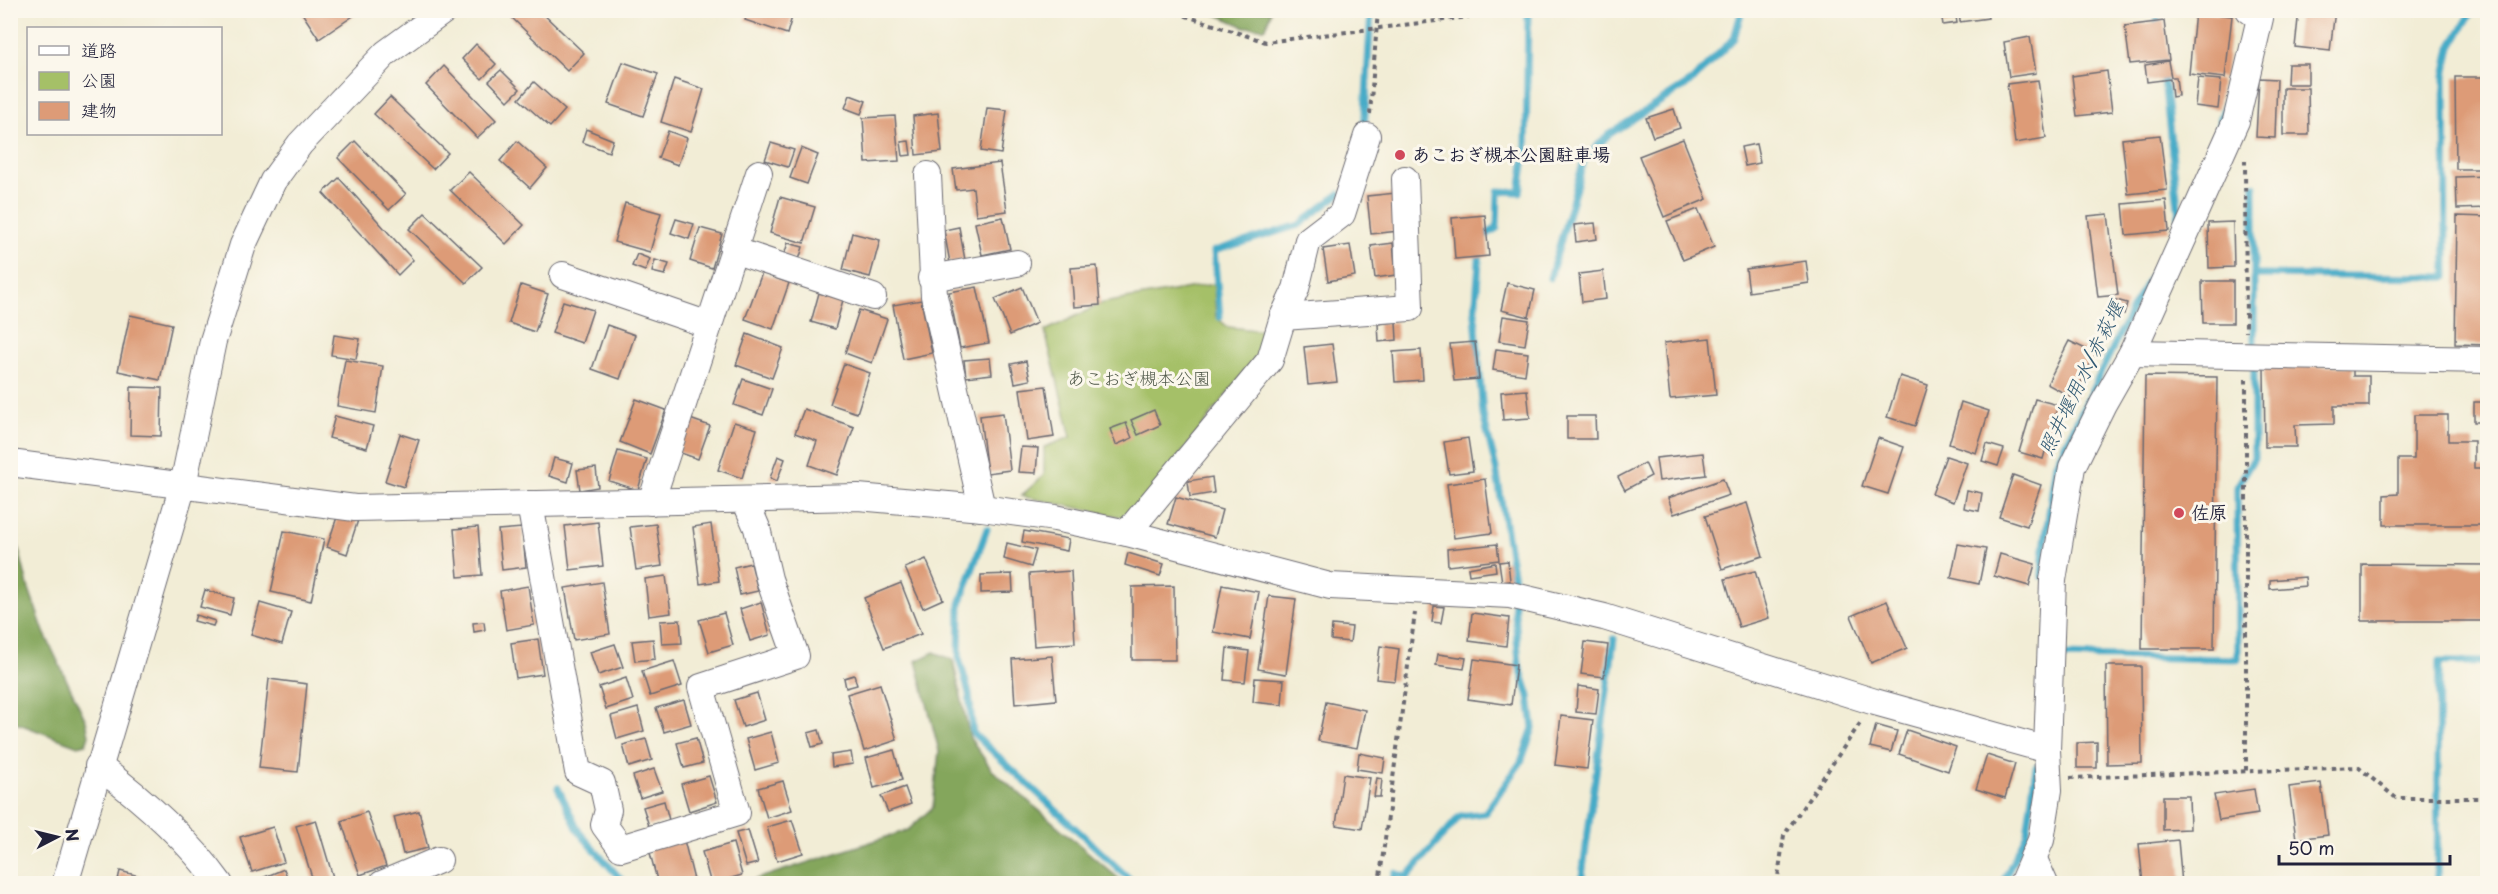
<svg xmlns="http://www.w3.org/2000/svg" width="2498" height="894" font-family="'Playpen Sans','Klee One',sans-serif">
	<style>
		.green { fill: #a5c067; stroke: #647151; stroke-width: 1.5 }
		.forest { fill: #84a65c; stroke: #53644c; stroke-width: 1.5 }
		.lines { fill: none; stroke-linecap: round; stroke-linejoin: round }
		.stream { stroke: #47abc7; stroke-width: 7 }
		.building { fill: #dd9b77 }
		.minor-casing { stroke: #6b6971; stroke-width: 28 }
		.path { stroke: #6b6971; stroke-width: 4; stroke-dasharray: 4.5 4.5; stroke-linecap: butt }
		.minor { stroke: #fff; stroke-width: 26 }
		.poi-dot { fill: #d1495b; stroke: #fbf7ec; stroke-width: 2 }
		.labels { text-anchor: middle; stroke-width: 6; stroke-linejoin: round; paint-order: stroke }
		.poi-label { font-size: 18px; font-weight: bold; fill: #22223b; stroke: #fbf7ec; text-anchor: start }
		.park-label { font-size: 18px; fill: #50594a; stroke: #fbf7ec }
		.water-label { font-size: 20px; font-style: italic; fill: #315973; stroke: #fbf7ec }
	</style>
	<rect width="100%" height="100%" fill="#fbf7ec"/>
	<filter id="ink" filterUnits="userSpaceOnUse"><feTurbulence type="fractalNoise" baseFrequency=".0167" numOctaves="2"/><feDisplacementMap in="SourceGraphic" scale="12" xChannelSelector="R" yChannelSelector="G"/><feConvolveMatrix kernelMatrix="1 2 1 2 8 2 1 2 1" color-interpolation-filters="sRGB"/></filter>
	<filter id="wash" filterUnits="userSpaceOnUse"><feTurbulence type="fractalNoise" baseFrequency=".008" numOctaves="4" result="noise"/><feDisplacementMap in="SourceGraphic" scale="24" xChannelSelector="R" yChannelSelector="G"/><feGaussianBlur stdDeviation="1.35" result="paint"/><feColorMatrix in="noise" values="0 0 0 0 0 0 0 0 0 0 0 0 0 0 0 0 0 1.4 0 .05"/><feComposite in="paint" operator="in"/></filter>
	<g filter="url(#wash)">
		<rect width="100%" height="100%" fill="#f2edd6"/>
		<path class="green" d="M1214 284 1216 317 1228 327 1275 332 1131 519 1021 496 1044 475V447L1071 437 1045 331 1103 303Z"/>
		<g class="forest">
			<path d="M1208 11V10L1271 11 1266 28 1245 27Z"/>
			<path d="M11 517 28 586 44 632 86 721 89 735 86 744 78 746 11 721Z"/>
			<path d="M934 652 953 660 970 738 992 770 1124 883H752L753 880 908 830 933 807 939 751 916 661Z"/>
		</g>
		<g class="lines">
			<g class="stream">
				<path d="M2156 10 2158 29"/>
				<path d="M2161 52 2180 225"/>
				<path d="M1364 131 1371 10"/>
				<path d="M2215 137 2234 76"/>
				<path d="M1481 238 1497 228 1498 191 1520 192 1526 150 1528 10"/>
				<path d="M1480 249 1475 314 1483 415 1496 468 1514 579V591"/>
				<path d="M2254 275 2446 277 2445 76 2451 47 2473 10"/>
				<path d="M1550 278 1584 160 1608 135 1692 81 1734 38 1742 10"/>
				<path d="M1220 317 1214 251 1299 225 1339 194"/>
				<path d="M987 529 960 604 959 658 969 693 973 733 1135 884"/>
				<path d="M2042 576 2043 556 2056 463 2133 307 2162 257"/>
				<path d="M2056 656 2238 659 2237 487 2254 458V186"/>
				<path d="M558 788 579 832 625 884"/>
				<path d="M1394 884 1395 873 1407 877 1460 816 1485 813 1521 762 1533 728 1529 696 1519 664 1514 602"/>
				<path d="M1581 884 1614 639"/>
				<path d="M2002 884 2027 833 2036 767"/>
				<path d="M2437 884 2439 662H2488"/>
			</g>
		</g>
		<g id="blocks">
			<g class="building">
				<path d="M300 10H362L319 39Z"/>
				<path d="M513 10H539L584 53 567 71 509 15Z"/>
				<path d="M748 10H794L787 34 745 20Z"/>
				<path d="M1955 10 1957 23 1943 25 1941 12Z"/>
				<path d="M1959 10H1987L1988 18 1960 22Z"/>
				<path d="M2299 10H2335L2330 51 2295 47Z"/>
				<path d="M2195 12 2232 16 2225 78 2189 74Z"/>
				<path d="M2164 21 2169 60 2130 64 2125 26Z"/>
				<path d="M2030 37 2036 73 2009 77 2004 42Z"/>
				<path d="M476 44 496 64 482 79 462 59Z"/>
				<path d="M2168 61 2171 77H2176L2178 96 2172 97 2170 79 2147 82 2145 65Z"/>
				<path d="M623 62 658 74 643 116 608 104Z"/>
				<path d="M2288 64H2308V84H2287Z"/>
				<path d="M444 66 496 120 477 138 426 85Z"/>
				<path d="M501 70 520 89 508 101 489 81Z"/>
				<path d="M2107 71 2112 112 2077 116 2072 76Z"/>
				<path d="M2455 77H2488V169H2456Z"/>
				<path d="M2198 78 2221 80 2218 109 2195 106Z"/>
				<path d="M2259 78 2277 79 2275 138 2256 137Z"/>
				<path d="M674 79 704 89 691 132 661 122Z"/>
				<path d="M2038 80 2046 138 2015 143 2007 84Z"/>
				<path d="M534 82 565 110 550 127 519 99Z"/>
				<path d="M2283 88H2308L2309 135H2283Z"/>
				<path d="M850 95 866 101 861 114 845 108Z"/>
				<path d="M390 97 448 153 433 169 374 114Z"/>
				<path d="M987 108 1007 110 1001 154 981 151Z"/>
				<path d="M1674 109 1680 128 1653 137 1646 118Z"/>
				<path d="M938 113 942 152 916 155 913 116Z"/>
				<path d="M895 116 899 161 866 163 863 118Z"/>
				<path d="M586 129 613 140 609 152 582 142Z"/>
				<path d="M668 131 687 138 678 165 658 158Z"/>
				<path d="M2160 135 2167 190 2128 194 2122 139Z"/>
				<path d="M1683 139 1707 199 1664 217 1639 156Z"/>
				<path d="M355 141 406 194 389 210 338 158Z"/>
				<path d="M517 141 547 168 530 188 500 161Z"/>
				<path d="M909 141 911 155 903 156 901 142Z"/>
				<path d="M771 143 794 150 788 167 765 160Z"/>
				<path d="M1756 144 1760 163 1745 166 1741 147Z"/>
				<path d="M801 148 818 155 807 184 790 178Z"/>
				<path d="M1000 163 1007 211 976 215 973 188 956 190 953 169Z"/>
				<path d="M469 172 524 225 506 244 450 190Z"/>
				<path d="M2488 176V208L2457 209 2456 177Z"/>
				<path d="M339 178 413 260 398 275 323 193Z"/>
				<path d="M1396 193 1399 231 1371 234 1367 196Z"/>
				<path d="M780 197 815 207 804 243 770 233Z"/>
				<path d="M2166 200 2169 231 2126 235 2123 204Z"/>
				<path d="M625 203 661 213 650 252 614 242Z"/>
				<path d="M1698 209 1714 247 1683 260 1667 221Z"/>
				<path d="M425 213 482 267 466 283 409 229Z"/>
				<path d="M2108 214 2118 295 2098 297 2088 216Z"/>
				<path d="M1485 215 1489 256 1455 259 1452 218Z"/>
				<path d="M2457 216 2488 217V345L2455 344Z"/>
				<path d="M1003 217 1010 249 982 255 975 223Z"/>
				<path d="M676 219 694 224 689 239 671 233Z"/>
				<path d="M2233 222 2234 267 2209 268 2208 223Z"/>
				<path d="M1595 223 1597 239 1576 242 1574 225Z"/>
				<path d="M959 227 965 260 950 263 944 230Z"/>
				<path d="M700 228 722 234 712 268 690 261Z"/>
				<path d="M852 233 880 240 870 277 843 270Z"/>
				<path d="M788 243 803 247 799 260 784 255Z"/>
				<path d="M1393 243 1396 275 1375 278 1371 246Z"/>
				<path d="M1350 245 1355 276 1328 281 1323 249Z"/>
				<path d="M637 254 650 259 645 271 632 266Z"/>
				<path d="M655 260 669 264 665 275 652 272Z"/>
				<path d="M1806 261 1809 283 1749 292 1746 269Z"/>
				<path d="M1097 266 1100 305 1074 307 1071 268Z"/>
				<path d="M1603 271 1606 299 1582 302 1579 274Z"/>
				<path d="M762 273 789 283 773 329 745 319Z"/>
				<path d="M2202 281H2233V323H2203Z"/>
				<path d="M1507 283 1535 290 1529 317 1501 310Z"/>
				<path d="M521 285 548 294 535 332 509 323Z"/>
				<path d="M977 287 989 343 960 348 949 292Z"/>
				<path d="M1022 287 1037 323 1010 335 995 299Z"/>
				<path d="M819 293 843 300 835 329 811 322Z"/>
				<path d="M2113 299 2127 303 2124 314 2111 310Z"/>
				<path d="M921 300 932 353 903 359 893 305Z"/>
				<path d="M563 301 593 310 582 343 552 333Z"/>
				<path d="M859 310 887 319 872 363 845 353Z"/>
				<path d="M130 315 172 324 160 380 118 371Z"/>
				<path d="M1503 316 1529 320 1525 345 1499 341Z"/>
				<path d="M1396 322 1397 340 1379 342 1378 324Z"/>
				<path d="M607 325 635 335 620 379 592 369Z"/>
				<path d="M747 334 783 348 772 378 736 365Z"/>
				<path d="M334 335 360 339 356 359 331 355Z"/>
				<path d="M1710 338 1716 395 1670 399 1664 343Z"/>
				<path d="M2069 341 2096 354 2073 398 2047 384Z"/>
				<path d="M1475 342 1479 379 1454 381 1450 344Z"/>
				<path d="M1332 344 1337 382 1308 385 1304 347Z"/>
				<path d="M1496 349 1528 353 1525 375 1493 370Z"/>
				<path d="M1421 350 1423 380 1395 382 1393 352Z"/>
				<path d="M990 358 992 374 966 377 964 360Z"/>
				<path d="M345 360 383 366 376 413 337 406Z"/>
				<path d="M1026 361 1030 380 1015 383 1011 364Z"/>
				<path d="M844 364 870 373 857 413 830 404Z"/>
				<path d="M2353 366V376H2369V406H2334V424L2295 425 2296 447H2265L2264 367Z"/>
				<path d="M1900 376 1928 385 1915 426 1887 417Z"/>
				<path d="M2145 376 2217 377 2214 649H2142Z"/>
				<path d="M743 379 772 389 763 415 734 405Z"/>
				<path d="M1046 386 1054 437 1027 441 1020 389Z"/>
				<path d="M131 387 162 388 161 436 130 435Z"/>
				<path d="M1527 390 1530 418 1503 420 1501 392Z"/>
				<path d="M636 399 666 410 650 454 620 442Z"/>
				<path d="M2035 399 2058 405 2043 459 2019 452Z"/>
				<path d="M1961 402 1989 411 1976 453 1949 444Z"/>
				<rect x="2474" y="402" width="14" height="20"/>
				<path d="M804 409 854 427 837 475 809 465 817 441 795 433Z"/>
				<path d="M1154 410 1160 425 1138 435 1131 420Z"/>
				<path d="M1003 413 1010 470 987 473 980 416Z"/>
				<path d="M2414 415H2448V441H2474V468H2488V525H2384V495L2398 494V459H2414Z"/>
				<path d="M335 416 373 426 367 448 329 438Z"/>
				<path d="M1567 416H1595L1596 439H1567Z"/>
				<path d="M690 419 710 426 698 459 678 452Z"/>
				<path d="M734 422 757 429 742 478 718 470Z"/>
				<path d="M1126 423 1132 438 1116 445 1110 429Z"/>
				<path d="M400 434 419 440 404 487 385 481Z"/>
				<path d="M1468 438 1473 471 1449 474 1444 442Z"/>
				<path d="M1878 438 1904 447 1888 494 1862 486Z"/>
				<path d="M1987 444 2004 449 1998 466 1982 461Z"/>
				<path d="M1021 447 1038 448 1036 473 1018 472Z"/>
				<path d="M618 451 647 459 638 490 609 481Z"/>
				<path d="M1703 453 1706 475 1659 481 1656 458Z"/>
				<path d="M778 456 785 459 777 481 770 478Z"/>
				<path d="M1946 456 1967 463 1953 502 1932 494Z"/>
				<path d="M554 458 573 463 568 482 549 476Z"/>
				<path d="M1645 463 1651 476 1625 490 1618 477Z"/>
				<path d="M596 468 598 487 580 490 577 470Z"/>
				<path d="M2013 475 2041 485 2027 526 1999 517Z"/>
				<path d="M1212 477 1214 493 1190 497 1188 481Z"/>
				<path d="M1485 479 1492 533 1454 538 1447 484Z"/>
				<path d="M1723 479 1729 495 1674 514 1668 498Z"/>
				<path d="M1967 490 1982 493 1979 511 1964 508Z"/>
				<path d="M1176 497 1222 510 1215 537 1168 524Z"/>
				<path d="M1747 503 1763 556 1722 569 1705 516Z"/>
				<path d="M339 511 359 517 347 554 327 547Z"/>
				<path d="M598 522 603 566 570 570 565 526Z"/>
				<path d="M656 524 662 566 636 570 630 527Z"/>
				<path d="M711 524 719 581 700 584 693 527Z"/>
				<path d="M478 527 482 575 458 577 454 529Z"/>
				<path d="M522 528 526 567 502 570 498 530Z"/>
				<path d="M284 531 324 539 311 601 271 592Z"/>
				<path d="M1024 531 1069 539 1067 551 1022 542Z"/>
				<path d="M1007 543 1036 550 1031 567 1004 559Z"/>
				<path d="M1497 544 1499 560 1448 566 1447 549Z"/>
				<path d="M1958 544 1986 549 1979 584 1951 578Z"/>
				<path d="M1128 553 1164 564 1160 576 1125 565Z"/>
				<path d="M2000 554 2035 564 2029 586 1994 576Z"/>
				<path d="M926 559 943 599 923 608 905 568Z"/>
				<path d="M1508 561 1510 581 1502 582 1499 562Z"/>
				<path d="M751 563 758 591 740 595 734 567Z"/>
				<path d="M1495 563 1496 571 1469 575 1468 568Z"/>
				<path d="M2362 564 2488 565V621H2362Z"/>
				<path d="M1071 571 1075 643 1034 646 1029 574Z"/>
				<path d="M1755 571 1769 618 1739 627 1725 579Z"/>
				<path d="M1012 574 1013 592 981 593V575Z"/>
				<path d="M666 576 671 613 649 616 645 579Z"/>
				<path d="M2305 577 2306 586 2270 589V580Z"/>
				<path d="M602 582 610 634 574 640 565 588Z"/>
				<path d="M901 583 921 634 884 648 864 598Z"/>
				<path d="M1222 585 1259 592 1250 639 1213 632Z"/>
				<path d="M528 586 534 625 506 630 500 591Z"/>
				<path d="M1174 586 1175 660H1132V587Z"/>
				<path d="M205 590 234 598 230 615 200 607Z"/>
				<path d="M1269 596 1296 599 1286 674 1258 669Z"/>
				<path d="M1887 601 1907 648 1871 663 1851 616Z"/>
				<path d="M761 602 770 635 750 641 740 609Z"/>
				<path d="M260 603 291 612 282 644 251 635Z"/>
				<path d="M1434 606 1444 607 1441 623 1432 622Z"/>
				<path d="M724 613 733 645 709 652 699 620Z"/>
				<path d="M1472 613 1509 618 1506 646 1469 641Z"/>
				<path d="M196 615 215 621 213 626 194 621Z"/>
				<path d="M680 620 682 643 662 644 660 621Z"/>
				<path d="M484 622 485 630 474 632 473 623Z"/>
				<path d="M1332 625 1352 627 1350 642 1331 640Z"/>
				<path d="M538 639 543 674 516 678 511 643Z"/>
				<path d="M653 639 655 659 635 661 632 641Z"/>
				<path d="M1585 642 1608 645 1604 677 1581 674Z"/>
				<path d="M615 644 623 667 598 675 590 652Z"/>
				<path d="M1380 646 1399 649 1395 681 1376 679Z"/>
				<path d="M1227 648 1249 651 1245 682 1224 680Z"/>
				<path d="M1438 654 1466 658 1464 669 1436 665Z"/>
				<path d="M1052 656 1056 700 1015 704 1012 659Z"/>
				<path d="M1474 659 1516 665 1511 705 1468 699Z"/>
				<path d="M674 661 682 686 650 696 642 671Z"/>
				<path d="M2106 666H2141L2142 763 2107 764Z"/>
				<path d="M854 675 857 685 846 688 844 678Z"/>
				<path d="M626 678 633 700 606 709 599 687Z"/>
				<path d="M1255 678 1284 680 1282 705 1253 702Z"/>
				<path d="M269 679 307 684 298 772 259 768Z"/>
				<path d="M880 684 897 740 864 751 847 694Z"/>
				<path d="M1578 686 1599 689 1596 714 1576 712Z"/>
				<path d="M757 693 765 720 743 727 734 700Z"/>
				<path d="M684 700 691 724 664 732 656 708Z"/>
				<path d="M1326 702 1365 710 1357 748 1318 741Z"/>
				<path d="M638 708 644 731 617 739 611 716Z"/>
				<path d="M1561 716 1593 720 1587 769 1555 765Z"/>
				<path d="M1876 725 1897 731 1891 752 1870 747Z"/>
				<path d="M819 730 823 744 812 747 808 733Z"/>
				<path d="M1907 730 1956 747 1948 771 1899 754Z"/>
				<path d="M771 732 779 763 755 770 746 739Z"/>
				<path d="M696 738 703 763 684 768 677 743Z"/>
				<path d="M646 739 652 760 629 767 623 745Z"/>
				<path d="M2097 742V768H2077V743Z"/>
				<path d="M894 750 902 780 874 788 866 758Z"/>
				<path d="M851 752 853 764 832 767 831 755Z"/>
				<path d="M1359 753 1385 758 1383 773 1357 769Z"/>
				<path d="M1987 755 2015 764 2005 798 1976 789Z"/>
				<path d="M654 769 662 791 640 798 633 776Z"/>
				<path d="M1343 774 1370 778 1362 829 1336 825Z"/>
				<path d="M709 776 717 802 689 811 681 784Z"/>
				<path d="M1377 778 1382 779 1380 797H1374Z"/>
				<path d="M783 781 792 810 767 818 758 788Z"/>
				<path d="M2321 783 2328 835 2296 839 2289 787Z"/>
				<path d="M905 787 911 804 888 812 881 796Z"/>
				<path d="M2254 789 2258 814 2219 820 2214 795Z"/>
				<path d="M2163 796H2189L2190 829 2163 830Z"/>
				<path d="M664 801 669 820 649 826 643 807Z"/>
				<path d="M419 811 428 848 403 854 394 817Z"/>
				<path d="M367 812 386 866 360 875 341 821Z"/>
				<path d="M316 820 335 884H314L296 826Z"/>
				<path d="M792 820 803 853 777 861 767 827Z"/>
				<path d="M273 827 284 862 252 872 240 837Z"/>
				<path d="M748 830 758 863 746 866 736 833Z"/>
				<path d="M684 840 695 884H658L649 849Z"/>
				<path d="M2178 840 2182 884H2143L2139 844Z"/>
				<path d="M733 843 742 875 711 884 702 852Z"/>
				<path d="M284 869 290 884H262L260 879Z"/>
				<path d="M120 871 166 883V884H117Z"/>
			</g>
		</g>
	</g>
	<g filter="url(#ink)">
		<use href="#blocks" fill-opacity="0" stroke="#6b6971" stroke-width="1.5"/>
		<g class="lines">
			<g class="minor-casing">
				<g id="minor">
					<path d="M928 175 934 296 982 508"/>
					<path d="M733 250 873 297"/>
					<path d="M563 275 709 325"/>
					<path d="M931 278 1017 263"/>
					<path d="M1283 317 1410 308 1405 179"/>
					<path d="M2132 353 2488 360"/>
					<path d="M10 463 355 508 858 497 982 508 1055 518 1127 533 1330 586 1510 595 1604 617 1875 702 2047 750"/>
					<path d="M651 502 759 173"/>
					<path d="M530 504 578 772 602 783 608 810 604 825 621 848 737 813 701 687 796 656 769 579 757 528 745 500"/>
					<path d="M1127 533 1270 360 1283 317 1296 289 1308 240 1342 214 1367 136"/>
					<path d="M98 766C144 800 186 837 220 884"/>
					<path d="M2033 857 2045 884"/>
					<path d="M65 884 183 485 213 341 243 245 273 181 300 144 386 53 445 10"/>
					<path d="M382 884 439 860"/>
					<path d="M2022 884 2041 840 2049 790 2047 750 2053 580 2072 467 2103 404 2132 353 2236 121 2260 18 2249 10"/>
				</g>
			</g>
			<g class="path">
				<path d="M1168 10 1266 42 1525 10"/>
				<path d="M1370 114 1378 10"/>
				<path d="M2245 160 2246 332"/>
				<path d="M2246 379V771"/>
				<path d="M2070 778 2358 767 2396 798H2488"/>
				<path d="M1379 884 1415 613"/>
				<path d="M1777 884 1784 835 1861 722"/>
			</g>
			<use href="#minor" class="minor"/>
		</g>
	</g>
	<g class="poi-dot">
		<circle cx="1400" cy="155" r="6"/>
		<circle cx="2179" cy="513" r="6"/>
	</g>
	<g class="labels">
		<g class="poi-label">
			<text x="1412" y="161">あこおぎ槻本公園駐車場</text>
			<text x="2191" y="519">佐原</text>
		</g>
		<g class="park-label">
			<text x="1139" y="385">あこおぎ槻本公園</text>
		</g>
		<g class="water-label">
			<text transform="translate(2081 378) rotate(-64)" y="7">照井堰用水/赤萩堰</text>
		</g>
	</g>
	<rect width="2498" height="894" fill="none" stroke="#fbf7ec" stroke-width="36"/>
	<rect x="27" y="27" width="195" height="108" fill="#fbf7ec" stroke="#a4a2a5" stroke-width="1.5"/>
	<rect x="39" y="46" width="30" height="9" fill="#ffffff" stroke="#a4a2a5" stroke-width="1.5"/>
	<text x="81" y="57" font-size="18" fill="#22223b">道路</text>
	<rect x="39" y="72" width="30" height="18" fill="#a5c067" stroke="#a4a2a5" stroke-width="1.5"/>
	<text x="81" y="87" font-size="18" fill="#22223b">公園</text>
	<rect x="39" y="102" width="30" height="18" fill="#dd9b77" stroke="#a4a2a5" stroke-width="1.5"/>
	<text x="81" y="117" font-size="18" fill="#22223b">建物</text>
	<g transform="translate(57 837) rotate(83)" stroke="#fbf7ec" stroke-width="4.5" paint-order="stroke">
	<path d="M0-4.5L10 22L0 15L-10 22Z" fill="#22223b"/>
	<text y="-9" font-size="16" font-weight="bold" text-anchor="middle" fill="#22223b">N</text>
	</g>
	<path d="M2279 855v9h171v-9" fill="none" stroke="#22223b" stroke-width="3"/>
	<text x="2288" y="855" font-size="18" fill="#22223b" stroke="#fbf7ec" stroke-width="4.5" paint-order="stroke">50 m</text>
</svg>
